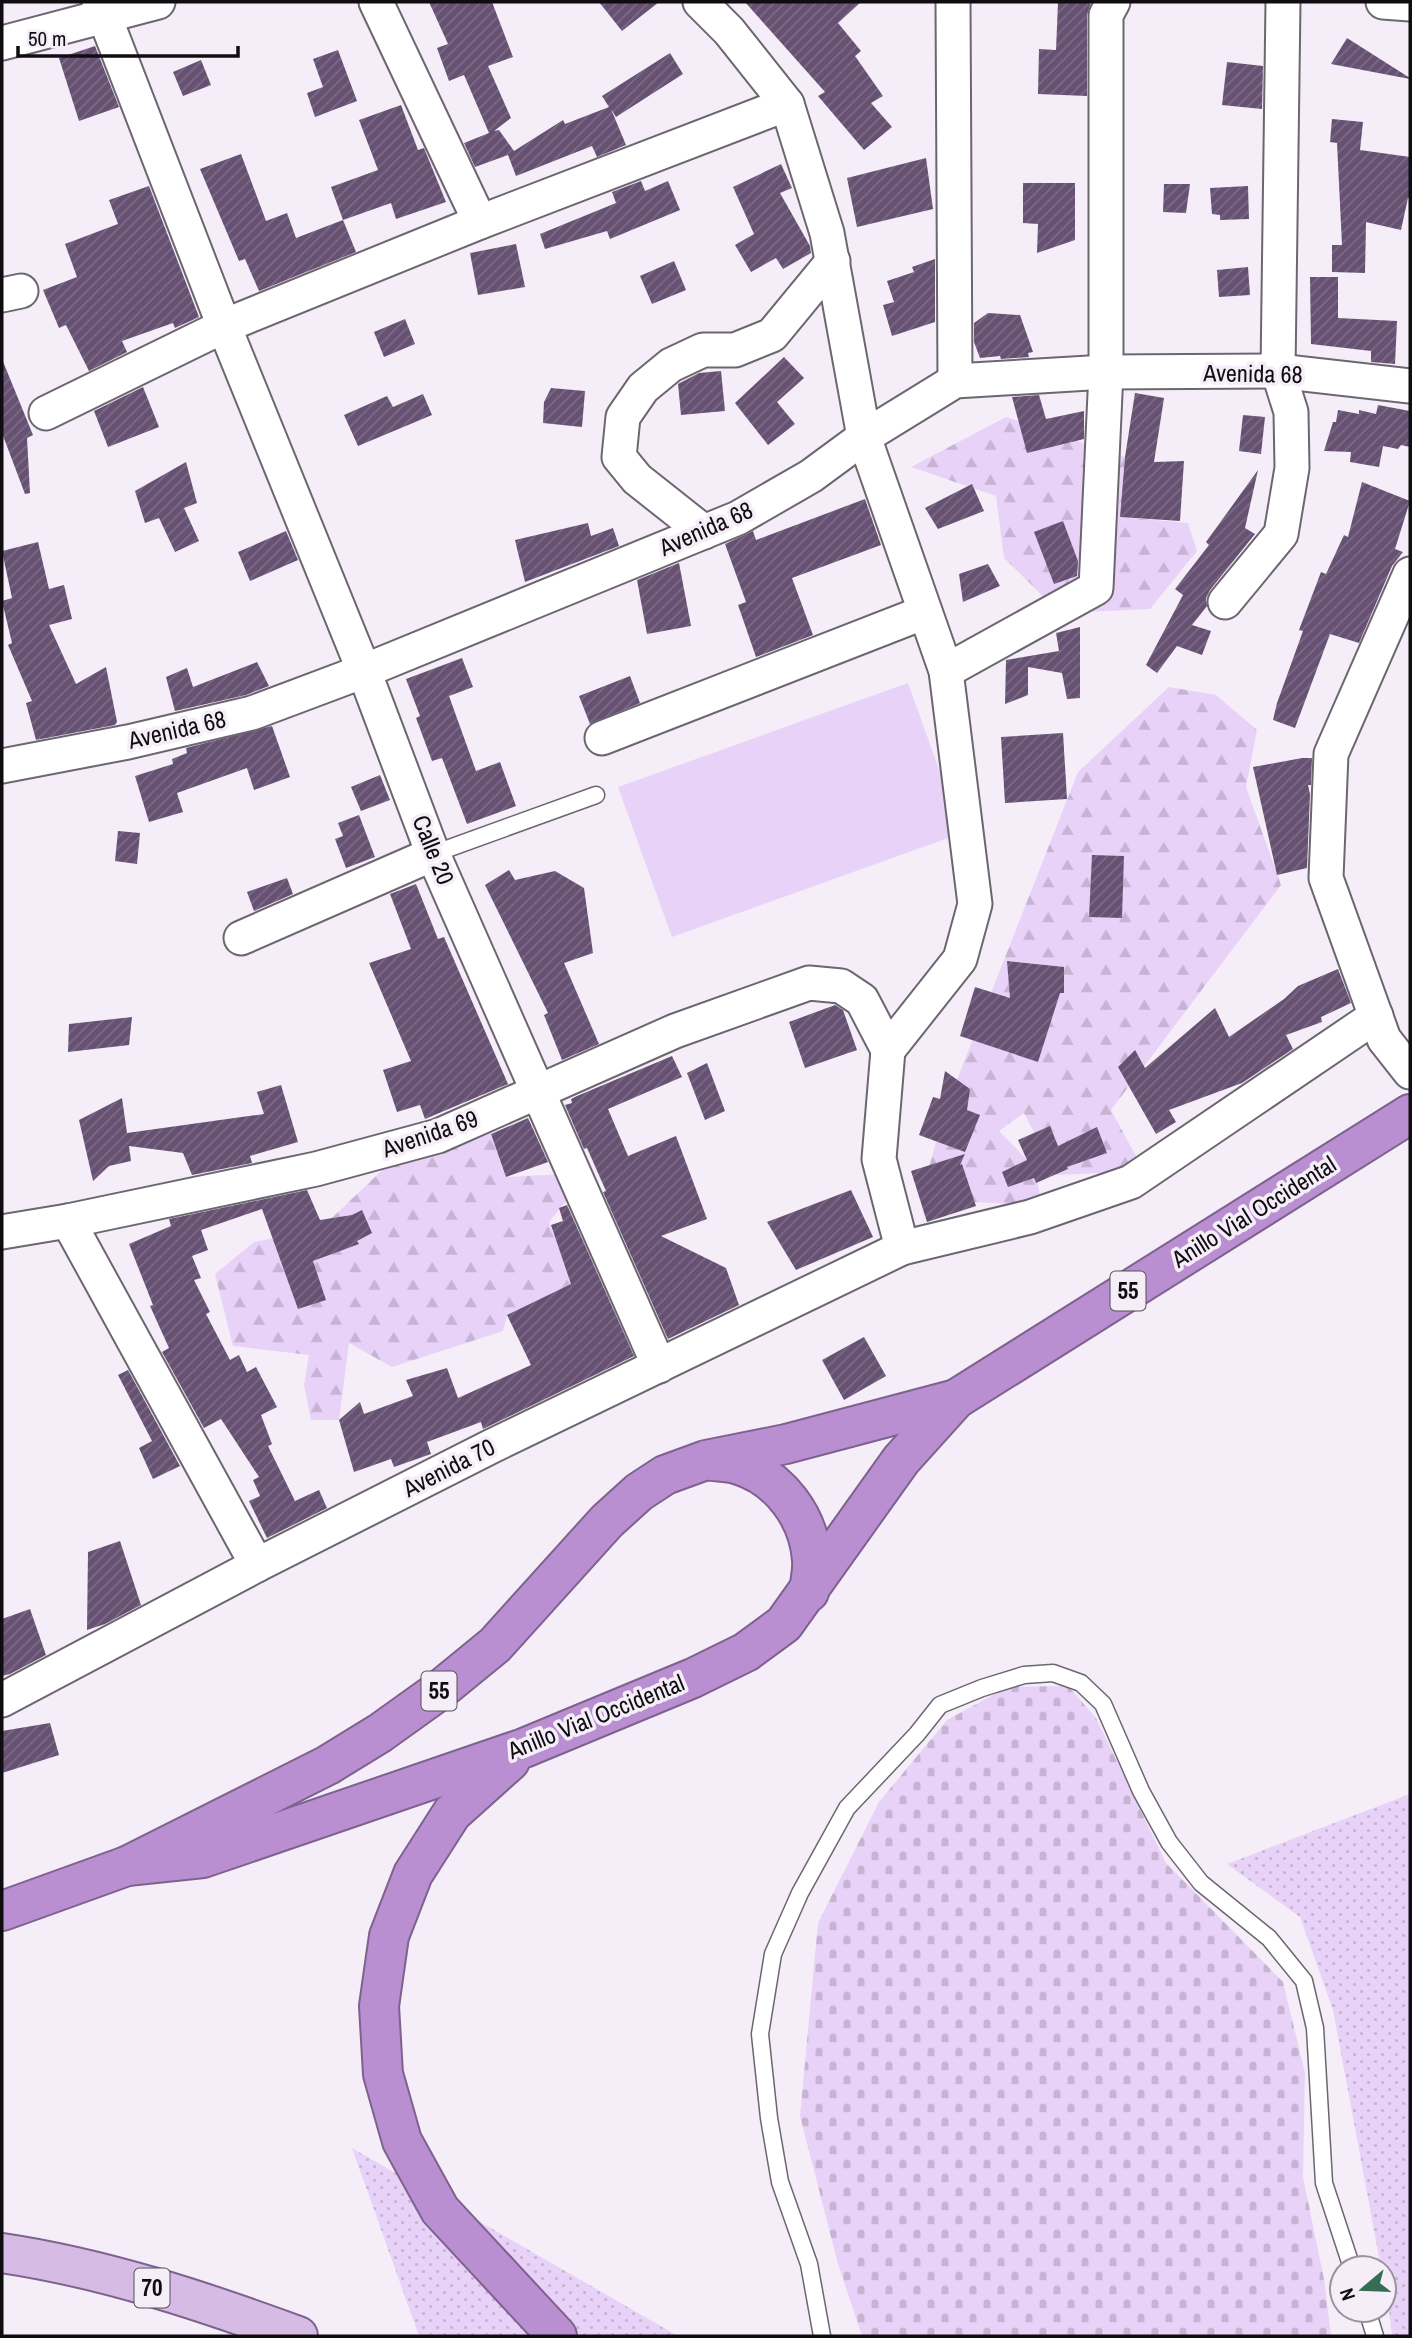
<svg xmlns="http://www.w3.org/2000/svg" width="1412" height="2338" font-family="'Archivo Narrow',sans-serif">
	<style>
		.grass { fill: url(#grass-dots) }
		.forest { fill: url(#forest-firs) }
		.cemetery { fill: url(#cemetery-stones) }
		.pitch { fill: #e9d2f7 }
		.building { fill: url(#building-hatch) }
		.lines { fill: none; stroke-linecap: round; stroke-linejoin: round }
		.lane-casing { stroke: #6c6670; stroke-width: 19 }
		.street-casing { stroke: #6c6670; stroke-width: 37 }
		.primary-casing { stroke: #7e628e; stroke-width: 42 }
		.highway-casing { stroke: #7e628e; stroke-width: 42 }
		.lane { stroke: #fff; stroke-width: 16 }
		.street { stroke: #fff; stroke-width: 33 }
		.primary { stroke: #d6bce4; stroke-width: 38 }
		.highway { stroke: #ba8fd2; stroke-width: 38 }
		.labels { text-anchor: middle; stroke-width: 7; stroke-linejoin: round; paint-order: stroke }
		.shield { fill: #f5eef9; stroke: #545056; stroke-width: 2 }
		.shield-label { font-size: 23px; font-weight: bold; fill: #0f0d10 }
		.street-label { font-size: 24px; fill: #0f0d10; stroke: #f5eef9 }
	</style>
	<defs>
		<pattern id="grass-dots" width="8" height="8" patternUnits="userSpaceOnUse" patternTransform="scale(1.75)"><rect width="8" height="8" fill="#e9d2f7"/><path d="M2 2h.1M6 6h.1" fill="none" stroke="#c7b3d3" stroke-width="1.8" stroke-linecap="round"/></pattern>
		<pattern id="forest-firs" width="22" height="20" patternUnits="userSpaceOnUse" patternTransform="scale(1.75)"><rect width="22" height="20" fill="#e9d2f7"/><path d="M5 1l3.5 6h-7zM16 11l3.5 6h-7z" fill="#c7b3d3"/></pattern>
		<pattern id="cemetery-stones" width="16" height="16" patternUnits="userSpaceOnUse" patternTransform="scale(1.75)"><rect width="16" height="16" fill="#e9d2f7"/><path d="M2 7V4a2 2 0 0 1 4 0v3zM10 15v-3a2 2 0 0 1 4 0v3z" fill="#c7b3d3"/></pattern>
		<pattern id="building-hatch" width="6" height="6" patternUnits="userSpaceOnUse" patternTransform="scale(1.75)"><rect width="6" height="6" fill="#675173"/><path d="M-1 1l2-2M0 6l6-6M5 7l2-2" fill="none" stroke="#7b6a84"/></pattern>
	</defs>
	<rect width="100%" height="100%" fill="#f5eef9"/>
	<g class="grass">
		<path d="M1410 1794V2336H1392L1384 2268H1381L1333 2010 1300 1917 1227 1864Z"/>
		<path d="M352 2148 678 2336H419Z"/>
	</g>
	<g class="forest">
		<path d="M1006 417 1125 457 1120 517 1188 523 1197 551 1150 609 1060 613 1004 558 996 496 911 467Z"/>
		<path d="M1169 687 1216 695 1257 730 1246 787 1281 885 1111 1110 1144 1171 1056 1175 1024 1113 999 1131 1034 1167 1041 1200 1012 1204 920 1199 945 1110 1078 772Z"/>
		<path d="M490 1131 506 1177 563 1174 571 1195 549 1222 559 1247 592 1235 594 1273 507 1315 503 1331 392 1367 349 1343 339 1420H311L304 1385 309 1355 233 1346 215 1274 254 1242 289 1235 299 1249 393 1160Z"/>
	</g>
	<path class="cemetery" d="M1068 1686 1096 1718 1166 1863 1283 1982 1305 2073 1303 2177 1324 2279 1331 2336H862L838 2264 800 2116 818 1923 879 1802 947 1720 1008 1687Z"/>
	<path class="pitch" d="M908 683 962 833 672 937 618 787Z"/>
	<g class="building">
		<path d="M429 2H492L513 57 488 66 511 118 494 131 499 130 514 151 563 120 565 124 609 107 602 96 670 53 683 74 616 117 611 109 626 145 597 157 592 146 516 176 508 155 475 167 464 143 489 133 464 75 449 81 437 48 448 44Z"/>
		<path d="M599 2H659L622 31Z"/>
		<path d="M745 2H861L838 23 861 51 855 56 883 96 871 103 892 127 864 150 818 96 825 92Z"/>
		<path d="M1058 2H1091L1087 15V96L1038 94 1039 49 1056 50Z"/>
		<path d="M1347 38 1410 78V79L1331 64Z"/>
		<path d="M95 46 119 107 79 121 59 58Z"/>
		<path d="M338 50 357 101 315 117 307 93 323 87 313 59Z"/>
		<path d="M201 60 211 85 183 96 173 72Z"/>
		<path d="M1227 62 1263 66 1262 109 1222 105Z"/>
		<path d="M401 105 418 150 424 148 446 202 396 219 391 203 343 220 331 187 378 170 359 120Z"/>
		<path d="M1332 119 1363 122 1360 150 1410 157V198H1408L1401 230 1366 222 1365 273 1332 272V245H1342L1337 143 1330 142Z"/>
		<path d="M241 154 266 221 287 213 296 238 343 220 356 252 259 291 245 259 239 261 200 169Z"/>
		<path d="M926 158 933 209 857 227 847 178Z"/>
		<path d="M781 164 792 188 780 193 810 246 811 253 783 269 776 258 751 272 735 245 754 234 733 187Z"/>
		<path d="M641 181 645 191 668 181 680 210 610 239 607 231 545 249 540 234 616 203 612 192Z"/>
		<path d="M1023 183H1075V240L1037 253 1038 224 1023 223Z"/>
		<path d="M1164 184H1190L1186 213 1163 212Z"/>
		<path d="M149 186 199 317 175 328 173 323 122 341 127 352 89 371 66 325 59 328 43 290 77 277 65 244 118 224 109 200Z"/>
		<path d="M1248 186 1249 219 1220 220V215L1212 214 1210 188Z"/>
		<path d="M516 244 525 287 478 295 470 253Z"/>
		<path d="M935 259V322L892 336 883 305 894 302 887 281 914 272 912 267Z"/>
		<path d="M674 261 686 290 652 304 640 276Z"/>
		<path d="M1248 267 1250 295 1219 297 1217 270Z"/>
		<path d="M1310 277H1338V318L1397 321 1395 364 1371 362V351L1311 344Z"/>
		<path d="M988 313 1020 315 1033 352 1028 353 1029 357 1001 359 1000 356 980 358 974 342V323Z"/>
		<path d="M405 319 415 344 384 357 374 332Z"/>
		<path d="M784 357 804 378 777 402 795 424 768 445 735 403Z"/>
		<path d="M2 359 33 435 27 438 30 493 25 494 2 433Z"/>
		<path d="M721 371 725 411 681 415 678 384 699 373Z"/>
		<path d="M143 387 159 427 108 447 94 411Z"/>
		<path d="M551 388 585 391 582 427 543 423 544 402Z"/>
		<path d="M1135 393 1164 398 1154 462 1184 461 1180 521 1120 517 1125 457Z"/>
		<path d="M423 394 432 415 358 446 344 415 387 396 393 407Z"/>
		<path d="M1039 395 1046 419 1084 411V439L1027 453 1012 397Z"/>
		<path d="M1378 405 1410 411V447L1401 445 1398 449 1383 446 1379 467 1350 462 1351 452 1324 451 1333 422H1336L1338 410 1359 414V410L1376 414Z"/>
		<path d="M1243 415 1265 417 1261 454 1239 451Z"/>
		<path d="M186 462 197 503 184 508 199 541 175 552 159 518 145 523 135 491Z"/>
		<path d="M1258 470 1245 528 1255 534 1210 590 1206 598 1207 606 1192 625 1211 631 1202 655 1177 646 1157 673 1146 665 1183 595 1175 589 1209 545 1206 542Z"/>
		<path d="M1362 482 1410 501 1395 549 1403 552 1392 566 1359 643 1330 634 1295 728 1273 720 1277 703 1303 631 1299 630 1321 572 1326 574 1344 535 1348 537Z"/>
		<path d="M972 484 984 511 938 529 925 508Z"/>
		<path d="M865 499 881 545 792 578 813 635 756 657 738 605 746 602 725 544 753 531 756 540Z"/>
		<path d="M1063 521 1078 561 1077 576 1054 584 1034 532Z"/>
		<path d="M588 523 591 536 613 528 619 546 525 582 515 540Z"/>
		<path d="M286 531 298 560 250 581 238 552Z"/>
		<path d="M38 542 49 589 64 585 72 619 49 625 76 684 106 667 117 722 115 725 36 740 26 703 32 701 8 645 12 643 2 601 12 598 2 551Z"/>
		<path d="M679 563 691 626 647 634 637 580Z"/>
		<path d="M988 564 1000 586 963 602 959 574Z"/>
		<path d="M1080 627V698L1067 699 1062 673 1028 667V695L1005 704 1006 660 1059 651 1056 633Z"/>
		<path d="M462 658 473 687 449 696 476 771 500 762 516 806 467 824 442 758 432 761 416 718 420 716 406 679Z"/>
		<path d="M257 662 269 686 246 695 175 711 166 677 187 668 193 687Z"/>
		<path d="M630 676 640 703 590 724 579 696Z"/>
		<path d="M272 726 290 777 254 790 247 768 177 793 183 812 149 822 135 776 173 764 172 759 187 753 186 748Z"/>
		<path d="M1063 733 1067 799 1005 803 1001 737Z"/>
		<path d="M1302 758H1312L1311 785H1308L1310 794 1307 868 1277 875 1253 767Z"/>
		<path d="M380 775 390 800 361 811 351 787Z"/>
		<path d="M359 815 375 857 346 868 335 839 343 836 338 823Z"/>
		<path d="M118 831 140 833 137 864 115 861Z"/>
		<path d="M1092 855 1124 856 1122 918 1089 917Z"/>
		<path d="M509 870 515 880 555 871 584 888 593 953 564 963 599 1044 562 1060 544 1015 548 1013 485 885Z"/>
		<path d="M287 878 293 894 254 911 247 892Z"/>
		<path d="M416 884 438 939 444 937 508 1084 425 1119 420 1105 397 1112 383 1070 411 1061 369 963 411 949 390 894Z"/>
		<path d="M1007 961 1064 967V993H1060L1038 1062 960 1036 975 987 1010 998Z"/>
		<path d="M1338 969 1351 1003 1321 1017 1322 1022 1286 1035 1293 1049 1242 1083 1169 1110 1176 1122 1156 1134 1118 1067 1135 1050 1145 1068 1215 1008 1229 1037 1284 999 1298 986Z"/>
		<path d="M835 1005 843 1010 857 1050 805 1068 789 1022Z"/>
		<path d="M132 1017 129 1045 68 1052 69 1024Z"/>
		<path d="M672 1056 682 1077 608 1109 628 1156 676 1136 707 1219 661 1236 726 1268 739 1305 668 1339 603 1192 606 1191 587 1148 584 1149 565 1105 572 1103 571 1099 577 1096Z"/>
		<path d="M707 1063 725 1111 705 1120 687 1073Z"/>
		<path d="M945 1071 970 1089 967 1110 980 1115 965 1152 919 1135 933 1097 940 1099Z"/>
		<path d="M281 1085 298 1142 250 1156 252 1163 192 1175 183 1153 129 1146 131 1161 109 1166 93 1181 79 1120 122 1098 127 1133 264 1114 257 1092Z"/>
		<path d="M528 1118 548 1162 506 1177 491 1134Z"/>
		<path d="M1050 1126 1058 1146 1097 1127 1107 1153 1067 1167 1068 1169 1036 1183 1034 1178 1008 1187 1002 1172 1027 1160 1018 1140Z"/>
		<path d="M965 1154 960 1165 962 1164 976 1206 927 1222 911 1171Z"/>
		<path d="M307 1190 320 1220 352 1215 362 1210 372 1233 357 1241 359 1244 313 1261 326 1300 298 1309 262 1209 201 1230 208 1250 192 1256 201 1278 194 1280 210 1312 206 1314 230 1360 239 1355 247 1372 256 1367 277 1407 261 1415 272 1444 268 1446 295 1501 319 1490 327 1508 267 1538 249 1501 260 1496 253 1480 259 1477 221 1419 204 1428 162 1352 169 1348 150 1306 153 1305 129 1244 171 1226 169 1219Z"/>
		<path d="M851 1190 873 1237 796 1270 767 1222Z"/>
		<path d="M567 1205 634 1356 483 1429 481 1422 427 1442 431 1454 394 1467 391 1459 354 1472 339 1420 360 1402 364 1414 413 1396 406 1380 447 1368 458 1398 531 1365 507 1315 571 1284 551 1225 563 1221 559 1208Z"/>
		<path d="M864 1337 886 1376 844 1400 822 1360Z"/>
		<path d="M128 1370 180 1466 153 1479 139 1448 152 1441 118 1375Z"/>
		<path d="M120 1541 141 1605 105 1624 87 1630 88 1552Z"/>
		<path d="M30 1609 46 1655 10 1674 2 1676V1619Z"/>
		<path d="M50 1723 59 1755 2 1773V1731Z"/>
	</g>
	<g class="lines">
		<g class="lane-casing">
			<g id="lane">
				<path d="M433 854 596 795"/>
				<path d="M1367 2310 1375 2336"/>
				<path d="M822 2336 809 2264 780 2182 769 2118 760 2034 773 1954 800 1893 847 1808 917 1734 940 1705 982 1688 1024 1675 1053 1673 1081 1683 1103 1704 1141 1791 1169 1842 1201 1883 1269 1938 1304 1981 1315 2028 1324 2183 1352 2268"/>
			</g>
		</g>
		<g class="street-casing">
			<g id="street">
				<path d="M99 2 224 326 364 671 433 854 659 1366"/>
				<path d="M376 2 480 222"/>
				<path d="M700 2 729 31 787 104 827 233 864 437 946 671 975 904 960 959 888 1050 879 1159 902 1248"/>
				<path d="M953 2 955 381"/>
				<path d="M1383 2 1410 4"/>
				<path d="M2 43 158 2"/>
				<path d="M2 295 21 291"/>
				<path d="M46 413 224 326 480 222 787 104"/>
				<path d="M704 532 637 479 619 457 623 417 643 388 671 365 703 350H735L772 335 833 261"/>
				<path d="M1410 574 1331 754 1326 878 1384 1039 1410 1072"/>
				<path d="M1225 602 1281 534 1292 468 1291 412 1278 371 1283 2"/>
				<path d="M946 671 1096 588 1106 372V15L1113 2"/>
				<path d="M602 738 925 612"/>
				<path d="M2 766 128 742 252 713 364 671 738 518 811 476 864 437 955 381 1106 372 1278 371 1410 386"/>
				<path d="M241 938 433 854"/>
				<path d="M68 1221 257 1565"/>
				<path d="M2 1232 68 1221 316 1169 438 1136 675 1031 809 983 841 986 862 1000 888 1050"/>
				<path d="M2 1700 257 1565 492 1446 902 1248 1030 1217 1131 1182 1376 1016"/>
			</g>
		</g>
		<g class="primary-casing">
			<path id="primary" d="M2 2253C103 2268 203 2301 298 2336"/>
		</g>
		<g class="highway-casing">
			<g id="highway">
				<path d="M712 1461C721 1462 731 1462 739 1465 780 1478 809 1517 812 1560 813 1570 810 1582 809 1592"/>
				<path d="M510 1761 452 1813 413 1874 389 1936 379 2006 383 2074 402 2141 440 2210 557 2336"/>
				<path d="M127 1866 203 1858 524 1748 693 1678 746 1652 784 1624 901 1460 956 1399 1410 1114"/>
				<path d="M2 1911 127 1866 328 1765 380 1733 440 1690 495 1645 607 1521 639 1492 665 1475 706 1460 786 1444 956 1399"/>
			</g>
		</g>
		<use href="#lane" class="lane"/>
		<use href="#street" class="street"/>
		<use href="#primary" class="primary"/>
		<use href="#highway" class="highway"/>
	</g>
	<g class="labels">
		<g class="shield">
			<rect x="1110.5" y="1271.5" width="35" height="39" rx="5"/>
			<rect x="421.5" y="1671.5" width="35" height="39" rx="5"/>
			<rect x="134.5" y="2268.5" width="35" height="39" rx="5"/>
		</g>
		<g class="shield-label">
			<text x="1128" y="1299">55</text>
			<text x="439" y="1699">55</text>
			<text x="152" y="2296">70</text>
		</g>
		<g class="street-label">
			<text transform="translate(1253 374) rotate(1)" y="8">Avenida 68</text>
			<text transform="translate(706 529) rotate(-24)" y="8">Avenida 68</text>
			<text transform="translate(177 730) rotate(-13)" y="8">Avenida 68</text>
			<text transform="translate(433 850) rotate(68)" y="8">Calle 20</text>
			<text transform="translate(430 1134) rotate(-19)" y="8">Avenida 69</text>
			<text transform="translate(1254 1212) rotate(-32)" y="8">Anillo Vial Occidental</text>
			<text transform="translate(449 1468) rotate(-27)" y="8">Avenida 70</text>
			<text transform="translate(596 1717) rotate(-22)" y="8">Anillo Vial Occidental</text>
		</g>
	</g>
	<rect width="1412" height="2338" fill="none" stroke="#0f0d10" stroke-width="7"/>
	<g transform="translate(1363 2289) rotate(251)"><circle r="33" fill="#f5eef9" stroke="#99949c" stroke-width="2"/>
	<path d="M0-5L12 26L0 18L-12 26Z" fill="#366e55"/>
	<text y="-10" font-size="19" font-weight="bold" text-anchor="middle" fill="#0f0d10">N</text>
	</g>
	<path d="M18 46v10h220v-10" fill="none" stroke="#0f0d10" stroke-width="3.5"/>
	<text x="28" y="46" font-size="21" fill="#0f0d10" stroke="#f5eef9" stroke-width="5" paint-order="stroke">50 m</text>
</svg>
